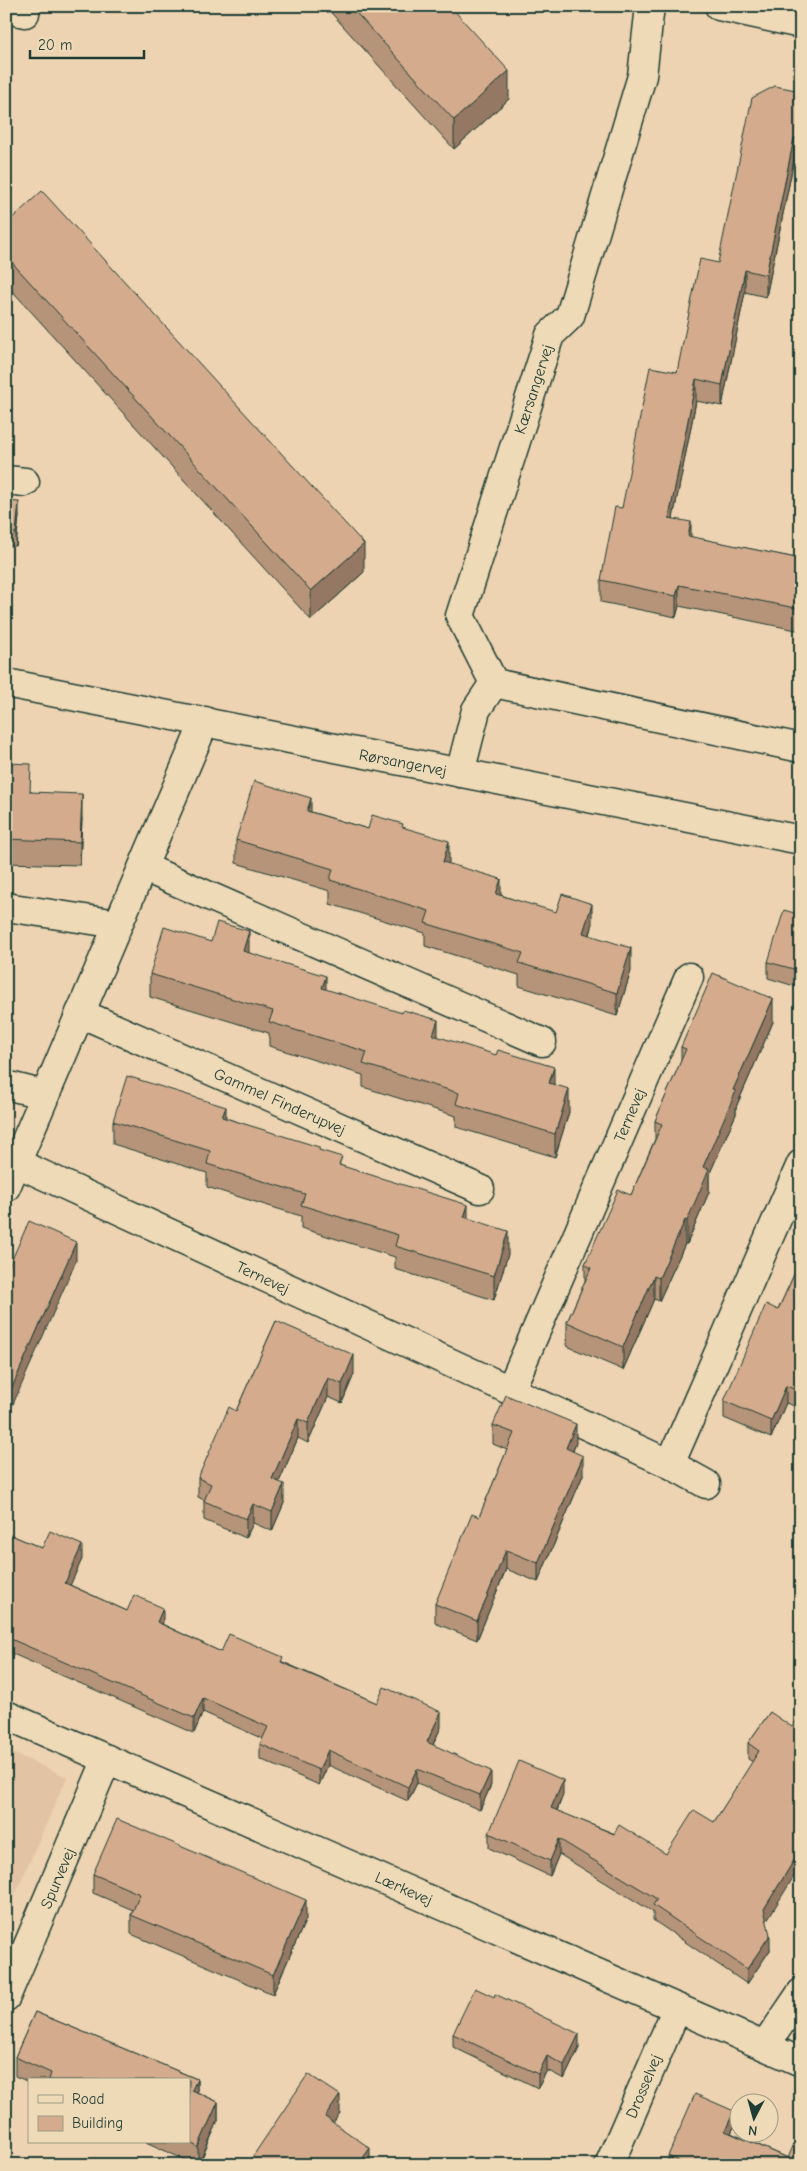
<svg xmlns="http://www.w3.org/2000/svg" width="807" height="2171" font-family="'Comic Neue',sans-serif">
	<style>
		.built { fill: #e2c4a4 }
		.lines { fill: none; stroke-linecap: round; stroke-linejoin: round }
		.minor-casing { stroke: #1f3d34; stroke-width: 31 }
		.minor { stroke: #efdab8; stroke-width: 28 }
		.wall { fill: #b69479; stroke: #1f3d34 }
		.shaded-wall { fill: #947863; stroke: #1f3d34 }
		.building { fill: #d4ac8d; stroke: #1f3d34 }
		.labels { text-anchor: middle; stroke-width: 4; stroke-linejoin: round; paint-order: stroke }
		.street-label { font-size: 16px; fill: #1f3d34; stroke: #efdab8 }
	</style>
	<rect width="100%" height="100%" fill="#edd3b1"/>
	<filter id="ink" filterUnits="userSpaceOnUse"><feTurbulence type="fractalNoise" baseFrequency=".02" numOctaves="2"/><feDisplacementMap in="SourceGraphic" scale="10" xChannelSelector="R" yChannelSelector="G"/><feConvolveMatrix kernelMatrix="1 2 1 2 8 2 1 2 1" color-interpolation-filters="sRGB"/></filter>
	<g filter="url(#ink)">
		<path class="built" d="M6 1750 67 1777 6 1915Z"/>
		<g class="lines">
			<g class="minor-casing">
				<g id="minor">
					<path d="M650 6 642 76 570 316 550 335 460 616 494 683 801 748"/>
					<path d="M719 6 801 24"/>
					<path d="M6 9 25 13 26 6"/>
					<path d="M6 480 25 482"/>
					<path d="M6 683 801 840"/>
					<path d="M460 773 476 710 494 683"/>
					<path d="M143 867 542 1042"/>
					<path d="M6 907 118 924"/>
					<path d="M80 1013 480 1189"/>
					<path d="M6 1085 45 1095"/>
					<path d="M17 1163 670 1464 706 1484"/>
					<path d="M6 1187 205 721"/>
					<path d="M510 1391 689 977"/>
					<path d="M670 1464 801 1164"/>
					<path d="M6 1715 801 2062"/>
					<path d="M6 1997 107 1759"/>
					<path d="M765 2046 801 1993"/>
					<path d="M609 2165 677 2008"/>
				</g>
			</g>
			<use href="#minor" class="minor"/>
		</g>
		<g class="wall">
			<path d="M325 6H450L509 99 454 149Z"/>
			<path d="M801 91V161L794 160 766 297 745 292 722 406 696 401 673 518 691 537 801 559V631L679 606 676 617 601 602V580L622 508 677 372 718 263Z"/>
			<path d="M6 224 364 572 311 620 6 284Z"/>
			<path d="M6 501 19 516 16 546H6Z"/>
			<path d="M6 763 31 792 82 818 80 865 6 863Z"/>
			<path d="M311 812 368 829 403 828 449 864 501 895 592 927 590 935 631 971 617 1016 519 986V975L425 946V933L330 904V891L236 863V840Z"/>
			<path d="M801 915V988L768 978V962Z"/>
			<path d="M211 942 249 953 326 990 554 1085 569 1112 555 1157 456 1127V1116L363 1087V1075L269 1046V1033L150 997V974Z"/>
			<path d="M773 1022 736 1107V1114L709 1175V1192L687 1244H685L659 1301 654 1299 623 1370 567 1346V1322L585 1281V1264L631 1195 655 1139V1121L681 1061V1047Z"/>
			<path d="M226 1118 319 1150 342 1166 468 1219 508 1254 494 1300 395 1269V1257L301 1228V1216L207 1187V1173L113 1144V1121Z"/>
			<path d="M801 1259V1398L797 1407 786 1403 771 1438 724 1418V1401L778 1310Z"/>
			<path d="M276 1321 354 1374 342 1403 328 1397 308 1443 298 1438 279 1482 284 1503 272 1531 253 1523 246 1538 204 1520V1500L198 1497V1478L236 1411Z"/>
			<path d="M493 1425 576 1443 573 1451 583 1475 538 1582 506 1569 477 1640 435 1623V1604L479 1517 507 1450 493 1444Z"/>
			<path d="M6 1533 42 1548 82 1559 70 1585 127 1611 163 1622 162 1624 221 1652 283 1662 377 1703 441 1727 433 1745 491 1785 480 1810 417 1783 408 1801 328 1765 319 1785 260 1759V1744L263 1739 203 1712 194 1733 6 1651Z"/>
			<path d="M770 1712 766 1920 770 1950 747 1984 653 1920V1912L559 1854 550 1876 489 1848V1833L563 1795 557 1811 666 1854 714 1822 753 1762 748 1759V1743Z"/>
			<path d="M93 1874 306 1919 273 1994 131 1934V1915L133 1910 93 1893Z"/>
			<path d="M35 2012 197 2079V2092L218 2102V2121L199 2165H196L146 2142H189V2080H29V2082L15 2076V2057Z"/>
			<path d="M453 2034 579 2048 564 2079 547 2070 538 2088 453 2047Z"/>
			<path d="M734 2127 731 2133 788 2158 801 2165H668V2156Z"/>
		</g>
		<g class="shaded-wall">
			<path d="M509 71V99L454 149V120Z"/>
			<path d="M794 138V160L766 297V275Z"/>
			<path d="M745 270V292L722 406V385Z"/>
			<path d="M696 379V401L669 539V518Z"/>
			<path d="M19 502V516L16 546V533Z"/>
			<path d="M691 522V544L688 536Z"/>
			<path d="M364 544V572L311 620V591Z"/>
			<path d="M679 585V606L676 617V596Z"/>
			<path d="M82 794V818L80 865V842Z"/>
			<path d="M311 798V821L307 811Z"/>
			<path d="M449 841V865L443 862Z"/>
			<path d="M501 879V902L496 894Z"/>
			<path d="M592 904V927L583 956V933Z"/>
			<path d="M249 931V954L243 951Z"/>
			<path d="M631 948V971L617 1016V993Z"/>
			<path d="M326 976V999L322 988Z"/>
			<path d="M773 999V1022L736 1107V1114L709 1175V1192L687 1244V1221L703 1167 733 1090Z"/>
			<path d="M438 1020V1043L433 1035Z"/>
			<path d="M554 1067V1090L549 1083Z"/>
			<path d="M569 1089V1112L555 1157V1134Z"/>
			<path d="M226 1107V1130L222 1117Z"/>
			<path d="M468 1205V1228L464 1217Z"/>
			<path d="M685 1220V1244L659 1301V1278Z"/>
			<path d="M508 1231V1254L494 1300V1276Z"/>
			<path d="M76 1242V1261L6 1420V1401Z"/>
			<path d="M654 1276V1299L623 1370V1347Z"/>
			<path d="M354 1355V1374L342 1403V1384Z"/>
			<path d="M328 1378V1397L308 1443V1423Z"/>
			<path d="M801 1381V1398L797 1407V1390Z"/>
			<path d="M786 1386V1403L771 1438V1421Z"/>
			<path d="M298 1419V1438L272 1498V1479Z"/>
			<path d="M576 1424V1443L566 1467V1448Z"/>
			<path d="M583 1456V1475L538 1582V1563Z"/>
			<path d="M284 1484V1503L272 1531V1512Z"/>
			<path d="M253 1504V1523L246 1538V1519Z"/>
			<path d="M82 1545V1559L65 1597V1583Z"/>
			<path d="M506 1550V1569L477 1640V1621Z"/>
			<path d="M163 1608V1622L157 1636V1622Z"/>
			<path d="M203 1698V1712L194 1733V1718Z"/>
			<path d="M441 1712V1727L427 1757V1742Z"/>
			<path d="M328 1750V1765L319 1785V1770Z"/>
			<path d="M417 1769V1783L408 1801V1787Z"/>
			<path d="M491 1771V1785L480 1810V1795Z"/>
			<path d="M563 1780V1795L551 1824V1808Z"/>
			<path d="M559 1839V1854L550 1876V1861Z"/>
			<path d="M801 1849V1865L764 1925V1909Z"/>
			<path d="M306 1900V1919L273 1994V1975Z"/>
			<path d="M770 1935V1950L747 1984V1969Z"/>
			<path d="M579 2034V2048L564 2079V2065Z"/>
			<path d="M547 2056V2070L538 2088V2074Z"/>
			<path d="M197 2079V2098L192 2090Z"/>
			<path d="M340 2095V2113L325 2135V2117Z"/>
			<path d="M218 2102V2121L198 2165V2147Z"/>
			<path d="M734 2111V2127L725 2146V2131Z"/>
			<path d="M370 2148V2165L363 2158Z"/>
		</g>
		<g class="building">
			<path d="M350 6H450L509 71 454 120Z"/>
			<path d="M775 86 801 91V139L794 138 766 275 745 270 722 385 696 379 669 518 691 522 688 536 801 559V609L679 585 676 596 601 580 615 507 622 508 650 367 677 372 700 259 718 263 752 98Z"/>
			<path d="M42 191 364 544 311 591 6 256V224Z"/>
			<path d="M6 501 19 502 16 533 6 532Z"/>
			<path d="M6 763 31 764 30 792 82 794 80 842 6 839Z"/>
			<path d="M254 781 311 798 307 811 368 829 372 815 403 824 402 827 449 841 443 862 501 879 496 894 556 912 562 894 592 904 583 933 631 948 617 993 519 963 523 953 425 923 429 911 330 880 333 869 236 840Z"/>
			<path d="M784 910 801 915V971L768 962Z"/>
			<path d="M217 922 249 931 243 951 326 976 322 988 402 1013 403 1010 438 1020 433 1035 496 1055 498 1050 554 1067 549 1083 569 1089 555 1134 456 1104 459 1093 363 1064 367 1052 269 1022 273 1011 150 974 164 927 211 942Z"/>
			<path d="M713 973 773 999 733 1090 736 1091 703 1167 709 1169 687 1221 685 1220 659 1278 654 1276 623 1347 567 1322 591 1268 585 1264 618 1190 631 1195 662 1124 655 1121 686 1049 681 1047Z"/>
			<path d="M127 1076 226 1107 222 1117 319 1147V1150L342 1157 339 1165 468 1205 464 1217 508 1231 494 1276 395 1246 398 1235 301 1205 305 1194 207 1164 210 1151 113 1121Z"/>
			<path d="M29 1221 76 1242 6 1401V1273Z"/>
			<path d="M801 1259V1381L797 1390 786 1386 771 1421 724 1401 766 1304 778 1310Z"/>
			<path d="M276 1321 354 1355 342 1384 328 1378 308 1423 298 1419 272 1479 284 1484 272 1512 253 1504 246 1519 204 1501 211 1484 198 1478 229 1407 236 1411Z"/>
			<path d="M506 1395 576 1424 566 1448 583 1456 538 1563 506 1550 477 1621 435 1604 472 1514 479 1517 514 1433 493 1425Z"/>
			<path d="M50 1531 82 1545 65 1583 127 1611 134 1595 163 1608 157 1622 221 1652 229 1634 283 1657 281 1662 377 1703 384 1687 441 1712 427 1742 491 1771 480 1795 417 1769 408 1787 328 1750 319 1770 260 1744 268 1727 203 1698 194 1718 6 1637V1533L42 1548Z"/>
			<path d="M770 1712 792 1727 801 1714V1849L764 1909 770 1935 747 1969 653 1905 657 1899 559 1839 550 1861 489 1833 519 1761 563 1780 551 1808 614 1834 619 1825 666 1854 694 1810 714 1822 759 1751 748 1743Z"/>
			<path d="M117 1819 306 1900 273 1975 131 1915 140 1894 93 1874Z"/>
			<path d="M475 1988 494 1997 495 1994 579 2034 564 2065 547 2056 538 2074 453 2034Z"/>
			<path d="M35 2012 197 2079 192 2090 218 2102 198 2147 188 2142 189 2080H49L51 2073 15 2057Z"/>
			<path d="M308 2074 340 2095 325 2117 370 2148 363 2158 378 2165H247Z"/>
			<path d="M695 2094 734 2111 725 2131 788 2158 797 2137 801 2139V2165H687L668 2156Z"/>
		</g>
	</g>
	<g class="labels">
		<g class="street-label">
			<text transform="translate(533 389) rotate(-72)" y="6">Kærsangervej</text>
			<text transform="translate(403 762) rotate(11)" y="6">Rørsangervej</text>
			<text transform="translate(280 1101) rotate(24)" y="6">Gammel Finderupvej</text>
			<text transform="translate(629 1115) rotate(-67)" y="6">Ternevej</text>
			<text transform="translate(263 1277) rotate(25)" y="6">Ternevej</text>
			<text transform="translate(57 1878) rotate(-67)" y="6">Spurvevej</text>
			<text transform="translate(404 1888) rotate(24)" y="6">Lærkevej</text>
			<text transform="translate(643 2086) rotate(-67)" y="6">Drosselvej</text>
		</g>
	</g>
	<rect width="807" height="2171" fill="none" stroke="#efdab8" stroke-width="25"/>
	<rect x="12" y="12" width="782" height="2146" fill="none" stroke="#1f3d34" stroke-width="2" filter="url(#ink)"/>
	<rect x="28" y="2078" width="162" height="65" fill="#efdab8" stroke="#9c9b83"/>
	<rect x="38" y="2095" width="25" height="8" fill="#efdab8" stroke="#9c9b83"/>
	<text x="72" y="2104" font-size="15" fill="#1f3d34">Road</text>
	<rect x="38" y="2116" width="25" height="15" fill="#d4ac8d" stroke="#9c9b83"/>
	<text x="72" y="2128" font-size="15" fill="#1f3d34">Building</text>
	<g transform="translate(754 2118) rotate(186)"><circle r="24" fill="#efdab8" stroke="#9c9b83"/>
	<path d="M0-4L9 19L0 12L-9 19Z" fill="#1f3d34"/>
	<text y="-8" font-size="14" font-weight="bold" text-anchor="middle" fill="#1f3d34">N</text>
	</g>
	<path d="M30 50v8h114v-8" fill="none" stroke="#1f3d34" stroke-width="2.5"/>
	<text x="38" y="50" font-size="15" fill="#1f3d34" stroke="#efdab8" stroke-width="4" paint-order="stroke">20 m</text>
</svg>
